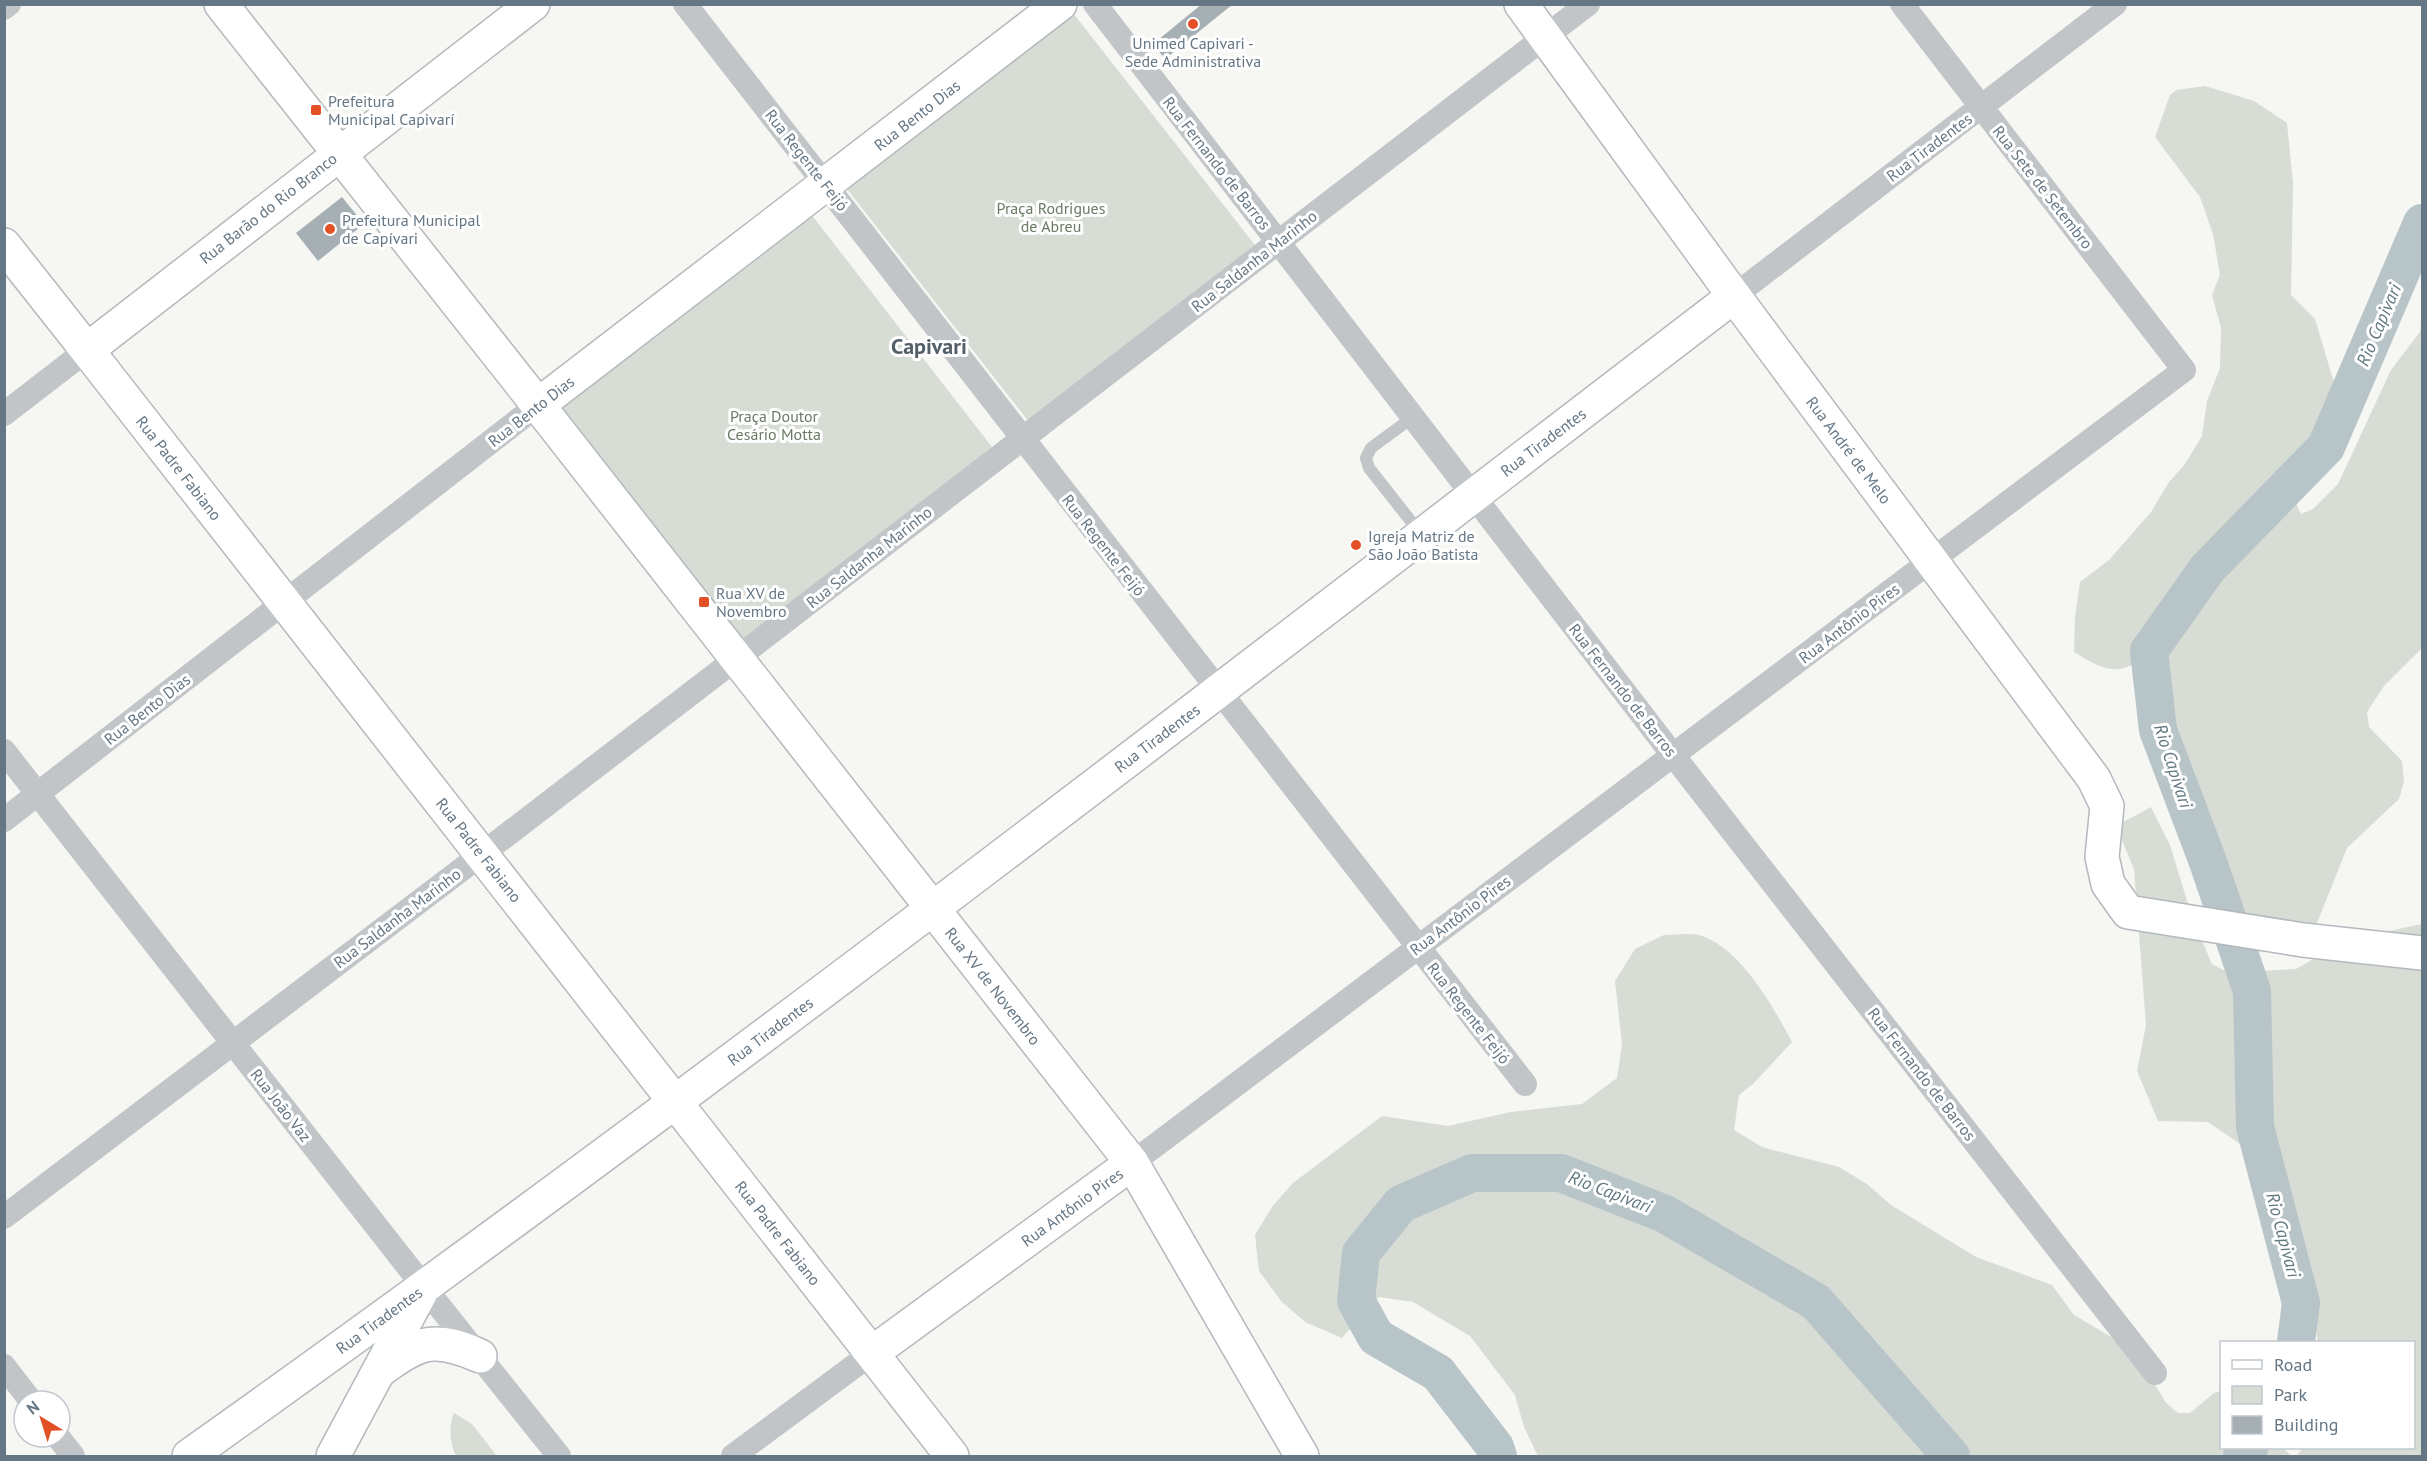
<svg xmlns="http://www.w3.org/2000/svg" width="2427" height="1461" font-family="'PT Sans',sans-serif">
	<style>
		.green { fill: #d7ddd4 }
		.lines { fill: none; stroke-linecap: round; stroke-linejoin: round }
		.river { stroke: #b7c4c8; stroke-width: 38 }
		.building { fill: #a6afb4 }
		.secondary-casing { stroke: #b3b9bd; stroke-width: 36 }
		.primary-casing { stroke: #b4b9bc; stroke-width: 36 }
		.lane { stroke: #c1c5c8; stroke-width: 12 }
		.street { stroke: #c1c5c8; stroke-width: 24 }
		.secondary { stroke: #fff; stroke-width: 33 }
		.primary { stroke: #fff; stroke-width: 33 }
		.poi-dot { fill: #e35026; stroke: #fff; stroke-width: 2 }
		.labels { text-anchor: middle; stroke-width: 6; stroke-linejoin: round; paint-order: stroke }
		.poi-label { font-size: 16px; fill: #657684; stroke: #fff; text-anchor: start }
		.street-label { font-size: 16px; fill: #657684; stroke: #fff }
		.park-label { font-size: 16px; fill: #697b64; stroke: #fff }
		.water-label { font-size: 18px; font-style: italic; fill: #617880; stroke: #fff }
		.district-label { font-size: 22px; font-weight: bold; fill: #535f69; stroke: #fff }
	</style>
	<rect width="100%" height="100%" fill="#f6f6f3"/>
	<g class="green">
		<path d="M1073 13 1255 245 1029 422 847 189Z"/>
		<path d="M2205 86 2254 101 2287 123 2293 183 2291 295 2315 319 2335 386 2332 404 2312 437 2298 474 2295 501 2301 514 2313 509 2338 484 2391 370 2420 332 2422 315V648L2384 686 2367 712 2369 727 2402 761 2404 782 2399 799 2347 848 2317 923 2295 940 2231 914 2190 823 2175 761 2167 666 2162 654 2151 652C2119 678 2107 672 2074 652L2075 617 2080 582 2109 560 2151 512 2169 482 2185 464 2202 436 2207 401 2220 368 2221 328 2212 295 2220 275 2213 234 2200 197 2155 137 2170 95 2176 90Z"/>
		<path d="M807 209 992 447 742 642 557 404Z"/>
		<path d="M2151 807 2170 845 2193 920 2212 964 2223 970 2241 972 2296 969 2347 940 2422 924V1456H2297L2302 1448H2414V1342H2318L2308 1279 2280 1203 2265 1195 2262 1173 2240 1144 2208 1122 2158 1121 2137 1071 2146 1025 2134 869 2116 826Z"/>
		<path d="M1664 935C1676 935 1694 932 1705 937 1743 953 1773 1006 1792 1042L1753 1084 1739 1095 1734 1130 1762 1147 1839 1167 1867 1184 1891 1205 1976 1257 2052 1285 2074 1315 2135 1351 2166 1403 2178 1413H2190L2214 1393 2221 1391 2222 1448H2284L2291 1456H1538L1524 1427 1515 1395 1470 1336 1413 1302 1379 1297 1342 1338 1305 1322 1281 1301 1259 1271 1255 1235 1272 1207 1293 1183 1382 1116 1448 1126 1511 1112 1582 1104 1617 1078 1622 1044 1615 981 1635 949Z"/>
		<path d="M454 1413 472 1424 497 1456H456C450 1444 448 1426 454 1413Z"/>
	</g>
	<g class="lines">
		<g class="river">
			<path d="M2296 1342 2301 1303 2255 1127 2252 991 2208 862 2158 730 2149 651 2207 569 2326 447 2422 223"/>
			<path d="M1498 1456 1495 1447 1438 1373 1376 1337 1356 1301 1361 1253 1401 1204 1472 1173H1561L1665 1214 1816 1302 1951 1456"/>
			<path d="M2242 1456 2249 1448"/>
		</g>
	</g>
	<g class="building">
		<path d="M1202 4H1233L1165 59 1153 44Z"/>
		<path d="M342 197 364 224 318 261 296 233Z"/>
	</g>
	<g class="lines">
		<g class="secondary-casing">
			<g id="secondary">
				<path d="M1521 4 1734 296 2094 779 2107 806 2102 857 2108 884 2128 912 2303 940 2422 953"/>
				<path d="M87 350 952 1456"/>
				<path d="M538 405 1132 1163 1302 1456"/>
				<path d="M872 1353 1132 1163"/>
				<path d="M382 1369C420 1341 435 1336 480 1356"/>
				<path d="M189 1456C714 1083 1223 687 1734 296"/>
				<path d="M333 1456 420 1294"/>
			</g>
		</g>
		<g class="primary-casing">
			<g id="primary">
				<path d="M221 4 538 405 1060 4"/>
				<path d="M4 245 87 350 533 4"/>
			</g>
		</g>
		<path class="lane" d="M1413 417 1371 448 1366 458 1369 468 1421 534"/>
		<g class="street">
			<path d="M685 4 1525 1084"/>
			<path d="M1095 4 1673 755 2155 1373"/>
			<path d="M4 8 9 4"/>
			<path d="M1734 296 2115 4"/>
			<path d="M4 414 87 350"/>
			<path d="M4 751 424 1287 559 1456"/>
			<path d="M4 820 538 405"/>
			<path d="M1132 1163 2184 370 1902 4"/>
			<path d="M4 1217 482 854 1588 4"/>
			<path d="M4 1366 31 1401"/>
			<path d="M58 1437 73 1456"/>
			<path d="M733 1456 872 1353"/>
		</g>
		<use href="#secondary" class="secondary"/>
		<use href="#primary" class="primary"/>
	</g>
	<g class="poi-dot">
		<circle cx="1193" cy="24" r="6"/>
		<rect x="310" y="104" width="12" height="12" rx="3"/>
		<circle cx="330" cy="229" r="6"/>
		<circle cx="1356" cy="545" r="6"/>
		<rect x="698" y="596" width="12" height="12" rx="3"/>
	</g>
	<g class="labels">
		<g class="poi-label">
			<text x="1193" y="49" text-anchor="middle">Unimed Capivari -<tspan x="1193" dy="18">Sede Administrativa</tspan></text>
			<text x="328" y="107">Prefeitura<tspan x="328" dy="18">Municipal Capivarí</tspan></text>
			<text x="342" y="226">Prefeitura Municipal<tspan x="342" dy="18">de Capívari</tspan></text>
			<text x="1368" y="542">Igreja Matriz de<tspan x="1368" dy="18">São João Batista</tspan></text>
			<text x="716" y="599">Rua XV de<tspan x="716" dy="18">Novembro</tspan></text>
		</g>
		<g class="street-label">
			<text transform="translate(917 115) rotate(-38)" y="6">Rua Bento Dias</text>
			<text transform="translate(1929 147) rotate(-37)" y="6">Rua Tiradentes</text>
			<text transform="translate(807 160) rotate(52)" y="6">Rua Regente Feijó</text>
			<text transform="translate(1217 163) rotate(52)" y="6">Rua Fernando de Barros</text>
			<text transform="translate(2043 187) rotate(52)" y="6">Rua Sete de Setembro</text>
			<text transform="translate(268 208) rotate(-38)" y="6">Rua Barão do Rio Branco</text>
			<text transform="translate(1254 261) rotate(-38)" y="6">Rua Saldanha Marinho</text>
			<text transform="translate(531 411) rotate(-38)" y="6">Rua Bento Dias</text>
			<text transform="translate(1543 442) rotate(-37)" y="6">Rua Tiradentes</text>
			<text transform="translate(1849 450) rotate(53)" y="6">Rua André de Melo</text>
			<text transform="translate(179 468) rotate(52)" y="6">Rua Padre Fabiano</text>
			<text transform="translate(1104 545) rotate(52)" y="6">Rua Regente Feijó</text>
			<text transform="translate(869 557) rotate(-38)" y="6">Rua Saldanha Marinho</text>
			<text transform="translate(1849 623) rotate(-37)" y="6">Rua Antônio Pires</text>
			<text transform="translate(1623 690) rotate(52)" y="6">Rua Fernando de Barros</text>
			<text transform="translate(147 709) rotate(-38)" y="6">Rua Bento Dias</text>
			<text transform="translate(1157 738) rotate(-37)" y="6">Rua Tiradentes</text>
			<text transform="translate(479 850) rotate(52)" y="6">Rua Padre Fabiano</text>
			<text transform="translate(1460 915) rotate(-37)" y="6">Rua Antônio Pires</text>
			<text transform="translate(397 918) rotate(-37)" y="6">Rua Saldanha Marinho</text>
			<text transform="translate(993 986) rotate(52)" y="6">Rua XV de Novembro</text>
			<text transform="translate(1469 1013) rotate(52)" y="6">Rua Regente Feijó</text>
			<text transform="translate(770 1031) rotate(-37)" y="6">Rua Tiradentes</text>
			<text transform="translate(1922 1074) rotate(52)" y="6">Rua Fernando de Barros</text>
			<text transform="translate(281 1105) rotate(52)" y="6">Rua João Vaz</text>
			<text transform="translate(1072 1207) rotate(-36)" y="6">Rua Antônio Pires</text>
			<text transform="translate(778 1233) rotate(52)" y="6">Rua Padre Fabiano</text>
			<text transform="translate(379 1320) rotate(-36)" y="6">Rua Tiradentes</text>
		</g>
		<g class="park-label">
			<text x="1051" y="214">Praça Rodrigues<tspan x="1051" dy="18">de Abreu</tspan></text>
			<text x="774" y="422">Praça Doutor<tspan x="774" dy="18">Cesário Motta</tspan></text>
		</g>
		<g class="water-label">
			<text transform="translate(2379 325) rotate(-67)" y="6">Rio Capivari</text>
			<text transform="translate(2173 766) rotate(72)" y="6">Rio Capivari</text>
			<text transform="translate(1610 1192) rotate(21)" y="6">Rio Capivari</text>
			<text transform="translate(2283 1235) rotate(75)" y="6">Rio Capivari</text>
		</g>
		<g class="district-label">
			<text x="929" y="354">Capivari</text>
		</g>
	</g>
	<rect width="2427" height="1461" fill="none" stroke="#657684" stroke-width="12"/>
	<rect x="2220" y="1341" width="195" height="108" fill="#ffffff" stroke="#c1c8ce" stroke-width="1.5"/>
	<rect x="2232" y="1360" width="30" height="9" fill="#ffffff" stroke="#c1c8ce" stroke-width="1.5"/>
	<text x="2274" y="1371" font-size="18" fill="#657684">Road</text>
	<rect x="2232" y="1386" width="30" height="18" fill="#d7ddd4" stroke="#c1c8ce" stroke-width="1.5"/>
	<text x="2274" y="1401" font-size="18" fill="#657684">Park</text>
	<rect x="2232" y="1416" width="30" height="18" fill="#a6afb4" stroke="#c1c8ce" stroke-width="1.5"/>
	<text x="2274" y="1431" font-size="18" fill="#657684">Building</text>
	<g transform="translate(42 1419) rotate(322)"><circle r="28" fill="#ffffff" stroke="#c1c8ce" stroke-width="1.5"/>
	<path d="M0-4.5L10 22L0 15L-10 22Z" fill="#e35026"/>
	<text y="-9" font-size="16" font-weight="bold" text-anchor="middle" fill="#657684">N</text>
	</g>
</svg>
